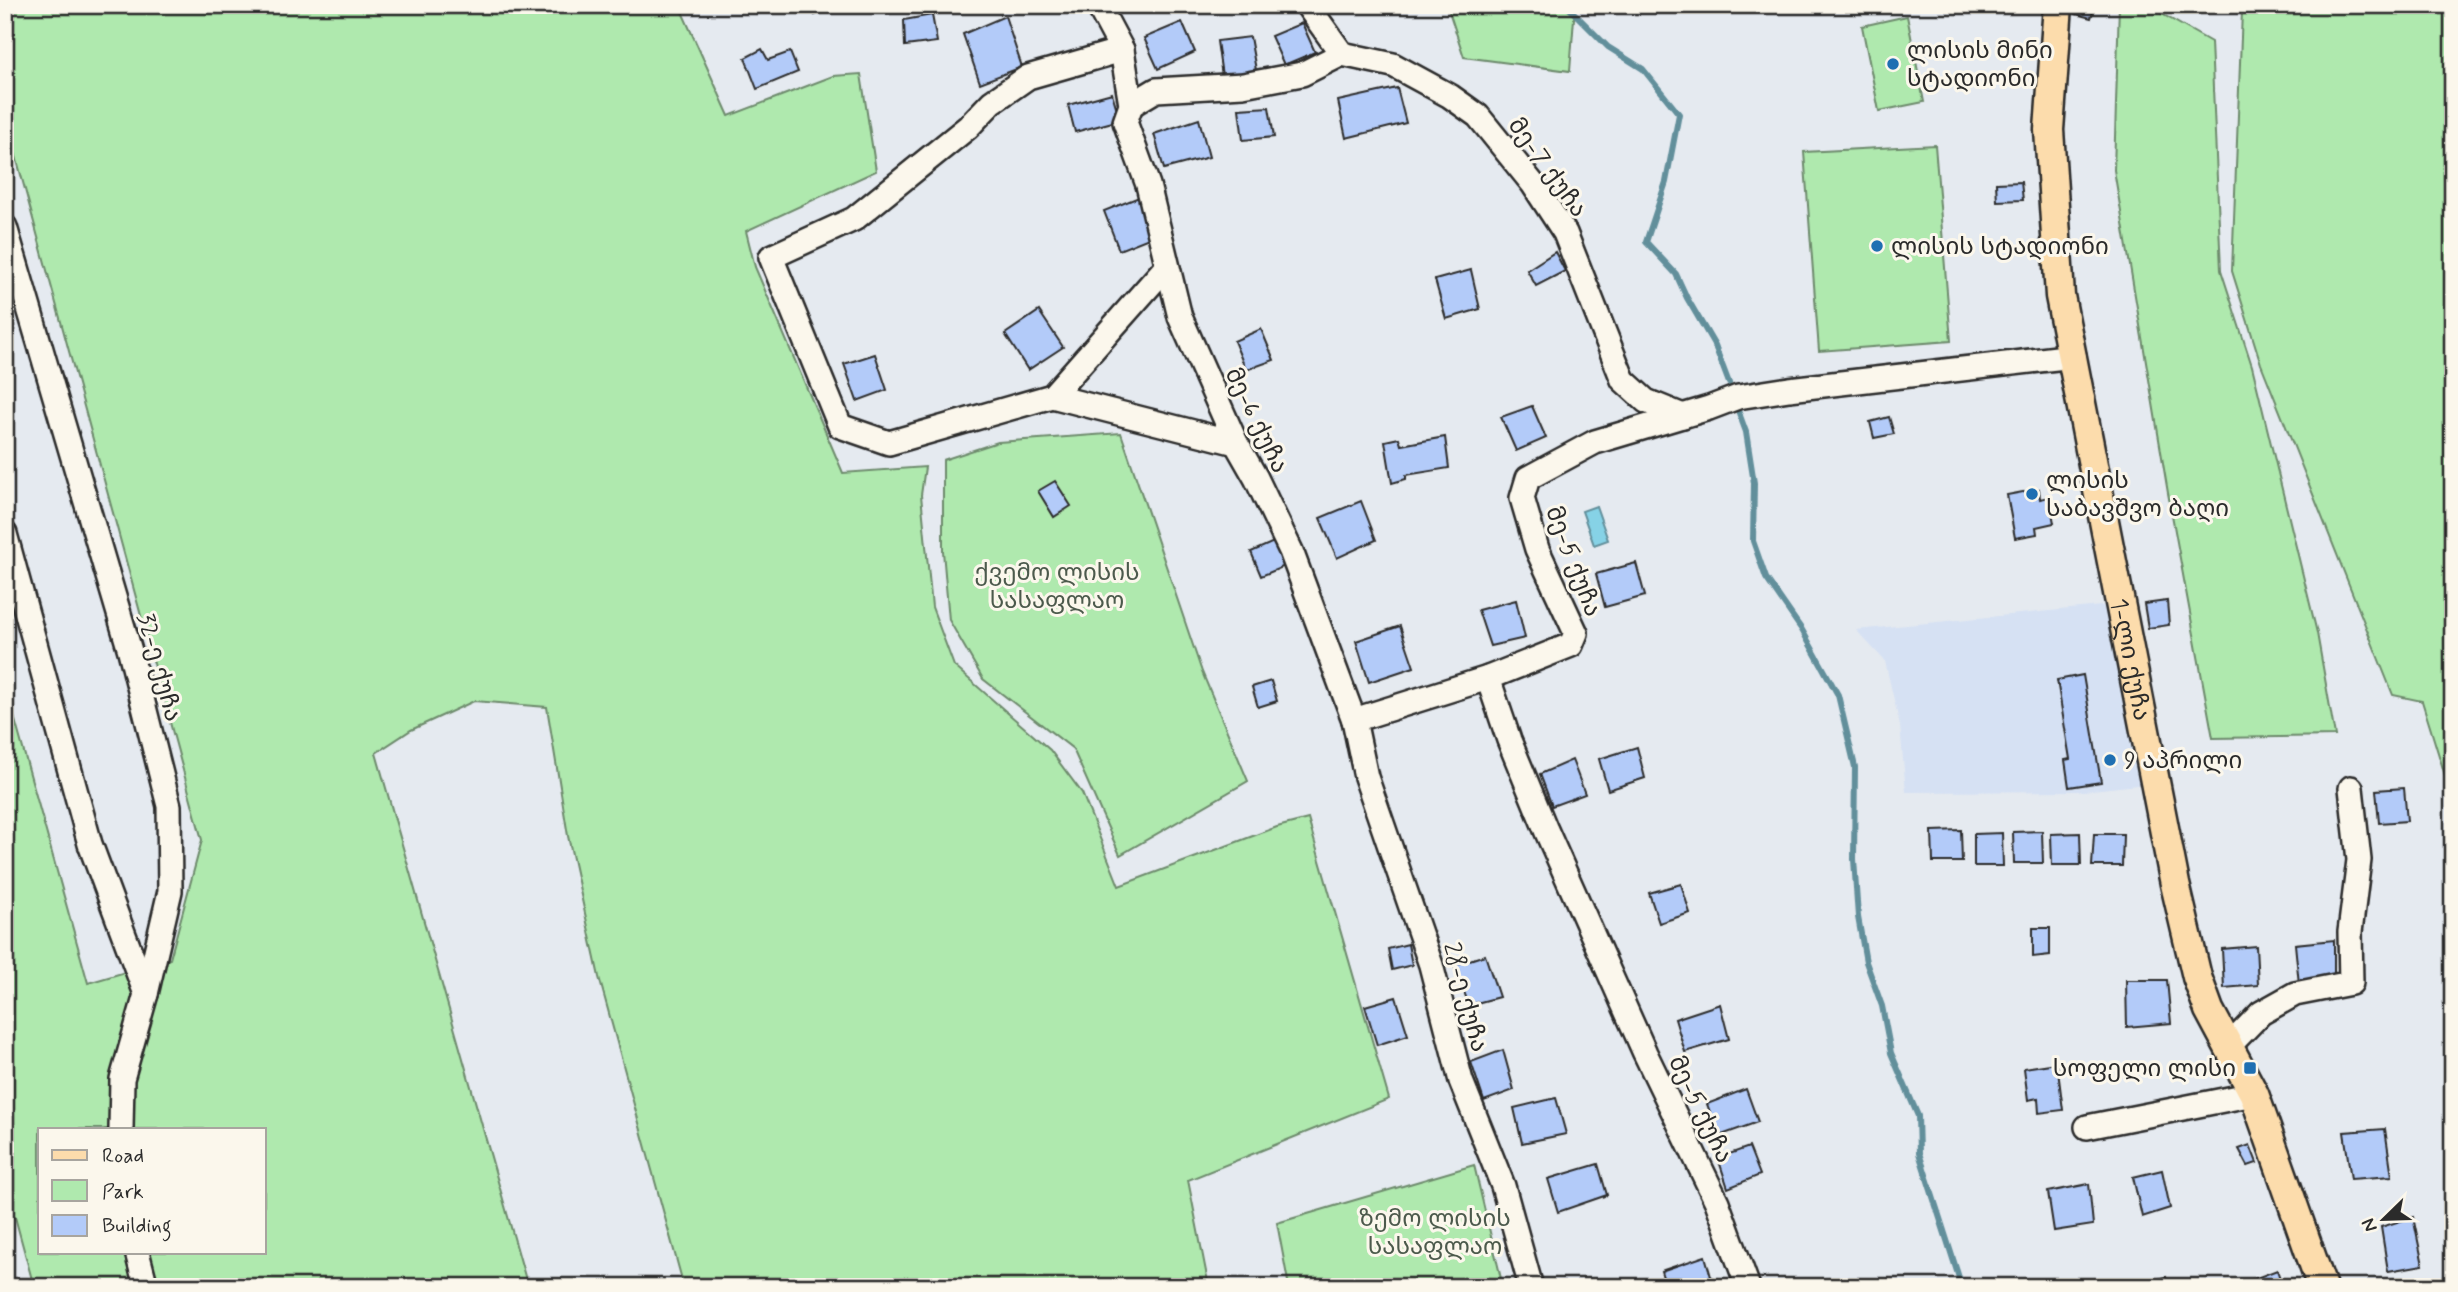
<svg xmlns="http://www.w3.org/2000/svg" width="2458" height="1292" font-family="Mynerve,'Noto Sans Georgian',sans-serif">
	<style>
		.built { fill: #d6e1f3 }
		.green { fill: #afe9ae; stroke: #6d8a6c; stroke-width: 2; fill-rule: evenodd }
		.water { fill: #86d2e6; stroke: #628f9b; stroke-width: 2 }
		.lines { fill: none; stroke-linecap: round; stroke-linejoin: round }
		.stream { stroke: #628f9b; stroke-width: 6 }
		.building { fill: #b3cbf9; stroke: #2b2b2b; stroke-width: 2 }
		.minor-casing { stroke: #2b2b2b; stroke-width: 28 }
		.major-casing { stroke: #2b2b2b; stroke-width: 33 }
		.minor { stroke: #fbf7ec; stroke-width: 23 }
		.major { stroke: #fcdcac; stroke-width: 28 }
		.poi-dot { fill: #1f6fb2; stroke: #fbf7ec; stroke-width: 2.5 }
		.labels { text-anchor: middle; stroke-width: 6; stroke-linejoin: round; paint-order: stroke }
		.poi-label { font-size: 24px; fill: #2b2b2b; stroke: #fbf7ec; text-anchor: start }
		.street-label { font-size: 24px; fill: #2b2b2b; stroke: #fbf7ec }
		.park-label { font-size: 24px; fill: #4c5a4c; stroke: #fbf7ec }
	</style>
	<rect width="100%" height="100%" fill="#e5eaf0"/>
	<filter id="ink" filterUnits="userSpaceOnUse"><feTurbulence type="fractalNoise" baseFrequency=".0143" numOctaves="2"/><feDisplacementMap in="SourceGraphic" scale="14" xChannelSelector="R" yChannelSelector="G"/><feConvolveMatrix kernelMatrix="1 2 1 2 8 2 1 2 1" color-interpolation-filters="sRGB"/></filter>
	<g filter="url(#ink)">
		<path class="built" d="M2111 605 2146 784 2083 791 1906 792 1900 726 1885 661 1856 630Z"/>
		<g class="green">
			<path d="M5 5H679L729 116 833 76 861 74 876 171 746 231 755 267 843 473 925 467 921 495 932 607 954 666 1050 750 1082 793 1119 886 1277 827 1308 819 1389 1099 1188 1180 1209 1287H684L599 977 568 836 547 707 474 701 411 730 376 753 528 1287H34L15 1217 5 1219V684L88 983 170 959 202 840 5 116ZM40 1129H264V1252H40Z"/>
			<path d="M1447 5H1575L1570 71 1464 57Z"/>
			<path d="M2119 5H2146L2211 42 2221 270 2252 366 2317 633 2335 736 2213 738 2168 493 2114 170Z"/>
			<path d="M2231 5H2453V801L2422 701 2393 695 2261 364 2232 271 2242 11Z"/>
			<path d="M1907 16 1924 102 1879 111 1862 26Z"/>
			<path d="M1935 145 1951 341 1819 351 1804 152Z"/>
			<path d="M1121 433 1202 672 1248 781 1120 855 1073 749 983 679 949 620 943 551V460L998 442Z"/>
			<path d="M1474 1165 1503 1287H1289L1277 1223Z"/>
		</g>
		<path class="water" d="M1596 506 1608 540 1594 545 1582 511Z"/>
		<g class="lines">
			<g class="stream">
				<path d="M1566 5 1608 47 1643 69 1679 114 1666 182 1646 242 1676 274 1687 298 1715 346 1729 383"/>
				<path d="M1739 413 1746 432 1754 483 1753 541 1766 578 1802 630 1838 695 1855 767 1854 859 1858 917 1866 962 1882 1006 1891 1053 1918 1116 1919 1153 1962 1287"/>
			</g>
		</g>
		<g class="building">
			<path d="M811 5H836L815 15Z"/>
			<path d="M2078 5H2095L2091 18 2076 14Z"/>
			<path d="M932 15 937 42 905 46 904 20Z"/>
			<path d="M1005 16 1022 67 980 83 963 34Z"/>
			<path d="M1182 22 1195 52 1158 69 1144 38Z"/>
			<path d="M1302 23 1315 52 1284 65 1271 36Z"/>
			<path d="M1250 37 1256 70 1222 76 1217 41Z"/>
			<path d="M762 49 768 60 790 52 798 72 757 89 745 58Z"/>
			<path d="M1397 88 1406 123 1346 138 1338 101Z"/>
			<path d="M1112 93 1120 120 1075 132 1068 105Z"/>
			<path d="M1269 107 1274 137 1243 140 1239 109Z"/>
			<path d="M1199 119 1209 157 1164 169 1154 134Z"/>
			<path d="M2021 182 2023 200 1997 201 1996 183Z"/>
			<path d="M1139 197 1154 236 1119 250 1104 211Z"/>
			<path d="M1555 252 1565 271 1536 286 1527 270Z"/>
			<path d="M1471 270 1480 309 1446 319 1435 280Z"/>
			<path d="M1039 311 1063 347 1028 370 1005 334Z"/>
			<path d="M1261 329 1274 360 1246 370 1234 341Z"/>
			<path d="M875 354 887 390 857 401 844 364Z"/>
			<path d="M1532 406 1546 438 1516 451 1501 417Z"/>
			<path d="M1889 417 1894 434 1874 438 1870 422Z"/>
			<path d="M1445 437 1449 468 1406 475V479L1392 483 1385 441 1399 438 1401 445Z"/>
			<path d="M1055 481 1071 506 1054 517 1038 491Z"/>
			<path d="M2039 489 2040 499 2049 497 2054 523 2036 527 2037 534 2015 538 2007 495Z"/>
			<path d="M1361 501 1376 540 1337 558 1320 518Z"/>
			<path d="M1276 541 1285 566 1261 576 1251 552Z"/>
			<path d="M1636 563 1645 596 1605 607 1596 574Z"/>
			<path d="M1516 600 1525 638 1490 646 1478 610Z"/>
			<path d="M2167 601 2169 625 2148 628 2144 604Z"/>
			<path d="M1400 626 1414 667 1369 682 1356 641Z"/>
			<path d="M2083 675 2101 782 2069 787 2065 760 2070 759 2057 680Z"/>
			<path d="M1271 681 1277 701 1258 707 1252 687Z"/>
			<path d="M1637 747 1645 778 1608 790 1599 759Z"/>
			<path d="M1572 760 1585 794 1552 806 1540 774Z"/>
			<path d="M2404 788 2407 821 2379 823 2376 790Z"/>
			<path d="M1961 830 1962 862H1933L1932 831Z"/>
			<path d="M2042 831 2043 863H2014L2013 832Z"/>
			<path d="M2002 833 2003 866H1974V834Z"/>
			<path d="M2080 833 2081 865H2052L2051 834Z"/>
			<path d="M2094 834H2123L2122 866H2092Z"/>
			<path d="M1681 884 1690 913 1659 923 1649 893Z"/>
			<path d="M2033 928H2050V955L2033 957Z"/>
			<path d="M2334 940V979L2299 984 2295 944Z"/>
			<path d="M1408 944 1412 965 1392 970 1388 949Z"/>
			<path d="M2256 946 2258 985 2224 988 2222 949Z"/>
			<path d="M1485 955 1499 997 1469 1005 1454 965Z"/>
			<path d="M2126 980H2167L2171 1023 2127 1027Z"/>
			<path d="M1396 997 1408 1035 1377 1045 1365 1006Z"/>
			<path d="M1720 1004 1729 1039 1685 1052 1675 1019Z"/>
			<path d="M1503 1050 1514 1090 1484 1101 1471 1062Z"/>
			<path d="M2057 1063 2063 1110 2039 1113 2038 1098 2028 1100 2024 1068Z"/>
			<path d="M1746 1089 1758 1122 1719 1136 1707 1104Z"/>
			<path d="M1556 1098 1566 1134 1522 1143 1514 1108Z"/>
			<path d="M2385 1129 2392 1176 2351 1179 2344 1132Z"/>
			<path d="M2250 1145 2257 1163 2248 1166 2239 1149Z"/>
			<path d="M1749 1147 1760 1175 1728 1188 1718 1158Z"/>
			<path d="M1598 1164 1607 1195 1558 1212 1548 1179Z"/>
			<path d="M2162 1170 2170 1208 2142 1217 2133 1177Z"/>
			<path d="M2089 1184 2093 1225 2054 1231 2048 1192Z"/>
			<path d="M2413 1217 2423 1265 2388 1271 2381 1227Z"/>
			<path d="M1705 1256 1714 1287H1666L1661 1271Z"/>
			<path d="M2277 1270 2283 1287H2233Z"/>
			<path d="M2166 1277 2170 1287H2140L2139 1284Z"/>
		</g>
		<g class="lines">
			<g class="minor-casing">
				<g id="minor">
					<path d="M1098 5 1122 50 1131 105 1125 122 1148 185 1180 317 1236 443 1256 478 1291 551 1354 720 1488 678"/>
					<path d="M1307 5 1342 54 1393 65 1450 96 1478 116 1533 184 1565 233 1623 380 1646 401 1683 416"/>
					<path d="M1122 50 1028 77 992 102 968 127 854 219 771 257 840 426 889 443 1052 396 1166 267"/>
					<path d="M1131 105 1156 90 1243 85 1302 74 1342 54"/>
					<path d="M5 227 130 651 169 806 170 891 146 994 122 1079 121 1129"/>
					<path d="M1052 396 1236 443"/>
					<path d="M5 534 90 844 146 994"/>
					<path d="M1354 720 1366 777 1431 965 1461 1081 1503 1186 1531 1287"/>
					<path d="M2229 1046 2261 1013 2295 994 2351 983 2350 932 2359 860 2351 788"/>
					<path d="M2087 1127 2254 1094"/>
					<path d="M137 1252 146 1287"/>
					<path d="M1748 1287 1717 1202 1645 1053 1546 830 1509 740 1488 678 1571 645 1576 633 1537 549 1522 498 1528 478 1595 442 1709 408 1738 397 1789 389 2074 356"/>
				</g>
			</g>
			<g class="major-casing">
				<g id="major">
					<path id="s1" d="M2058 5 2049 130 2060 296 2175 884 2197 977 2209 1010 2254 1094 2322 1287"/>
				</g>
			</g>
			<use href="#minor" class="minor"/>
			<use href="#major" class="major"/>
		</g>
	</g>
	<g class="poi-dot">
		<circle cx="1893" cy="64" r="7"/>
		<circle cx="1877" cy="246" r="7"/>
		<circle cx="2032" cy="494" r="7"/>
		<circle cx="2110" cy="760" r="7"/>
		<rect x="2243" y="1061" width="14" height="14" rx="3.5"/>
	</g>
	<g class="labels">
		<g class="poi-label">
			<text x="1907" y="58">ლისის მინი<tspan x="1907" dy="28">სტადიონი</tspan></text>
			<text x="1891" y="254">ლისის სტადიონი</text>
			<text x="2046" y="488">ლისის<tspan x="2046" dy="28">საბავშვო ბაღი</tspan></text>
			<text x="2124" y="768">9 აპრილი</text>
			<text x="2236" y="1076" text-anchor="end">სოფელი ლისი</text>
		</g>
		<g class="street-label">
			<text transform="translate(1548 167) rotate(54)" y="8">მე-7 ქუჩა</text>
			<text transform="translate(1257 420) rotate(64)" y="8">მე-6 ქუჩა</text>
			<text transform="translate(1574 561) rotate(69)" y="8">მე-5 ქუჩა</text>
			<text dy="8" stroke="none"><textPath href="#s1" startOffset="662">1-ლი ქუჩა</textPath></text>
			<text transform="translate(160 667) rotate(75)" y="8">32-ე ქუჩა</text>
			<text transform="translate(1466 997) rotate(75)" y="8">28-ე ქუჩა</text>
			<text transform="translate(1701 1109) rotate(64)" y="8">მე-5 ქუჩა</text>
		</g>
		<g class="park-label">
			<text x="1057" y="580">ქვემო ლისის<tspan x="1057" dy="28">სასაფლაო</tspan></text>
			<text x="1435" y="1226">ზემო ლისის<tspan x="1435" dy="28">სასაფლაო</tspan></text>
		</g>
	</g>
	<rect width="2458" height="1292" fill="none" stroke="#fbf7ec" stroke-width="28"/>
	<rect x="14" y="14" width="2430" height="1264" fill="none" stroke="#2b2b2b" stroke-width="2.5" filter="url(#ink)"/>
	<rect x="38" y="1128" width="228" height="126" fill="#fbf7ec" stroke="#a8a59f" stroke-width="2"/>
	<rect x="52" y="1150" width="35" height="10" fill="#fcdcac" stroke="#a8a59f" stroke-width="2"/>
	<text x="102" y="1162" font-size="21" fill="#2b2b2b">Road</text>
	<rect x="52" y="1180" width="35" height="21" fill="#afe9ae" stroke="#a8a59f" stroke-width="2"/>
	<text x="102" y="1198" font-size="21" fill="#2b2b2b">Park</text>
	<rect x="52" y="1215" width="35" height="21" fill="#b3cbf9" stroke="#a8a59f" stroke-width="2"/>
	<text x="102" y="1232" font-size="21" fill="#2b2b2b">Building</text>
	<g transform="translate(2384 1219) rotate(247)" stroke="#fbf7ec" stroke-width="5" paint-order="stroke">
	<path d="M0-5L12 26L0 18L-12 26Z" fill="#2b2b2b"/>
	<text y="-10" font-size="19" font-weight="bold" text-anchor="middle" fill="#2b2b2b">N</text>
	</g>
</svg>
